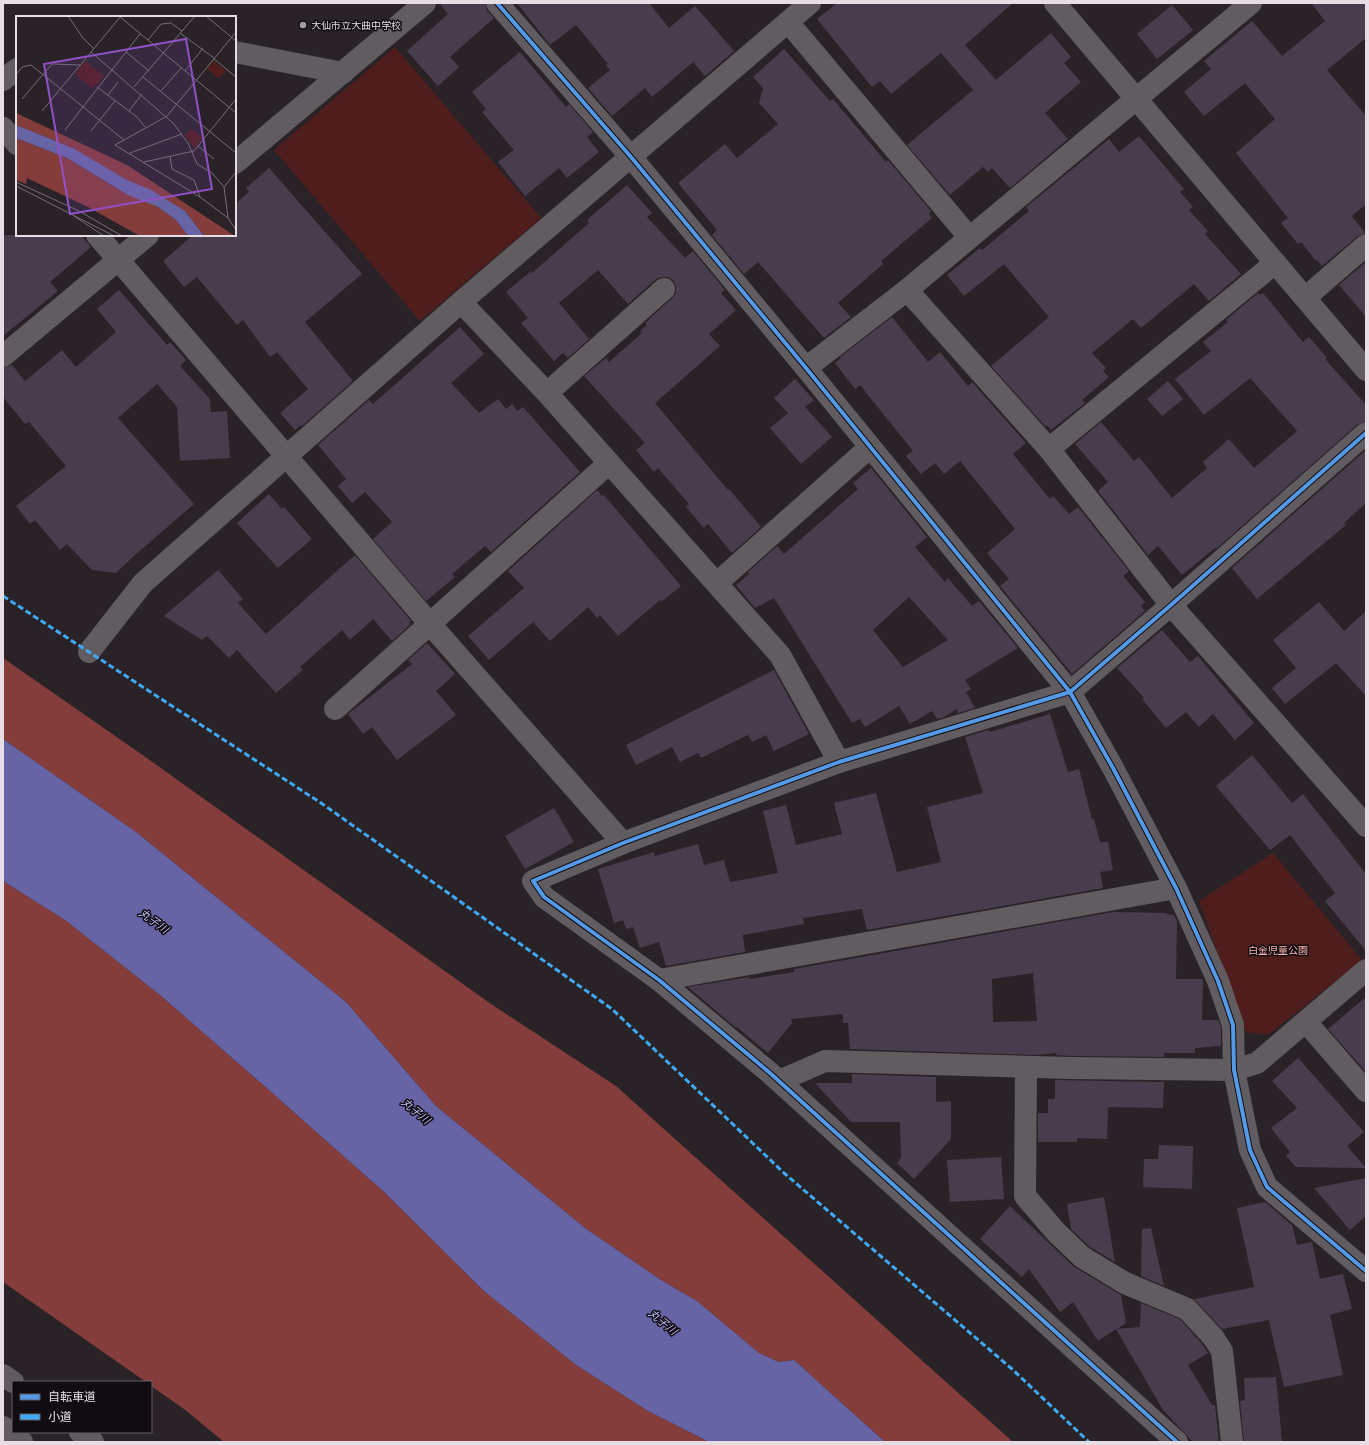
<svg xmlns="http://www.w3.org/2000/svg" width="1369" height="1445" font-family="Arial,'Noto Sans JP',sans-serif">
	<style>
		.green { fill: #501d1d }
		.forest { fill: #843d3b }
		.water { fill: #6764a6 }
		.building { fill: #483d4d; fill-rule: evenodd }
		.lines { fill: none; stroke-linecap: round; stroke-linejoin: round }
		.street { stroke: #615c60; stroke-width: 22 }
		.quiet { stroke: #3fa9f5; stroke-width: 3; stroke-dasharray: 6 3; stroke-linecap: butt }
		.cycleway-casing { stroke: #110c10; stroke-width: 6 }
		.cycleway { stroke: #5399e6; stroke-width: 4 }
		.poi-dot { fill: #a49da2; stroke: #110c10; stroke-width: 1.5 }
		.labels { text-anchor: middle; stroke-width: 3; stroke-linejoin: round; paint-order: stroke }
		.poi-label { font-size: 10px; fill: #e6dee4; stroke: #110c10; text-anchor: start }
		.park-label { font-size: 10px; fill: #fbb4ae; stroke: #110c10 }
		.water-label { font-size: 11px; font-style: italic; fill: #bebefb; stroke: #110c10 }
		.inset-road { fill: none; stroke: #756e73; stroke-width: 1 }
		.view { fill: #9050c6; fill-opacity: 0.15; stroke: #9050c6; stroke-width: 2 }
		.inset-edge { fill: none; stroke: #e6dee4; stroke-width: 2 }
	</style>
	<rect width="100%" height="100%" fill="#292328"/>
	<g class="green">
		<path d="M395 47 541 218 420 321 274 150Z"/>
		<path d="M1273 853 1362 960 1268 1035 1246 1032 1199 901Z"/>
	</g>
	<g class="forest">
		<path d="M3 658 144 756 491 1004 616 1086 1013 1442H885L794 1360 779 1362 759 1353 697 1301 661 1280 585 1228 436 1106 346 1002 136 832 3 739Z"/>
		<path d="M3 881 65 920 160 995 270 1091 384 1192 484 1291 576 1365 648 1411 709 1442H224L184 1409 151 1386V1382H146L3 1282Z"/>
	</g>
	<path class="water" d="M3 739 136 832 346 1002 436 1106 585 1228 661 1280 697 1301 759 1353 779 1362 794 1360 885 1442H709L648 1411 576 1365 484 1291 384 1192 270 1091 160 995 65 920 3 881Z"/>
	<g class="building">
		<path d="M439 3H485L487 11 494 18 450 57 459 67 438 86 407 51 448 14Z"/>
		<path d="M517 3H649L669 28 695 6 734 51 705 76 693 62 652 97 645 88 612 116 588 88 610 70 606 65 608 64 576 25 550 45Z"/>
		<path d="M837 3H1013L965 45 996 80 1051 33 1071 57 1064 63 1081 82 1045 113 1068 139 1010 188 992 168 988 172 983 167 950 195 907 145 973 90 941 53 891 94 880 81 872 87 817 19Z"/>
		<path d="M1311 3H1366V38L1327 70 1366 116V204L1352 216 1365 233 1358 236 1322 266 1317 260 1316 261 1301 242 1298 244 1281 223 1288 218 1236 153 1275 119 1245 83 1204 116 1184 92 1211 69 1204 61 1252 21 1282 56 1325 21Z"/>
		<path d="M1172 5 1193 30 1157 59 1137 34Z"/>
		<path d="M784 49 830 101 833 99 886 162 888 160 931 211 929 214 932 218 881 261 883 264 838 303 851 317 824 338 758 262 744 274 712 235 717 230 678 183 725 144 737 158 778 124 759 103 763 88 753 77Z"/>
		<path d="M520 52 566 107 569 104 593 132 587 137 599 152 567 178 559 168 525 196 498 162 514 150 482 112 486 109 472 92Z"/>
		<path d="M1139 136 1184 189 1180 192 1193 207 1189 210 1208 231 1205 234 1241 274 1209 301 1194 284 1141 328 1133 319 1092 353 1106 368 1103 371 1109 377 1082 400 1085 403 1051 430 1047 425 1046 427 991 366 1049 317 1004 264 964 296 947 275 980 248 982 250 1029 211 1026 207 1109 139 1119 152Z"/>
		<path d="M269 168 362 274 305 322 353 381 302 426 301 425 295 430 280 413 308 389 277 352 270 357 243 320 237 325 197 277 184 287 163 261 193 235H235V204L249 192 246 188Z"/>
		<path d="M627 185 652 213 647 217 685 258 693 251 725 290 721 293 736 310 709 334 720 346 655 403 728 490 729 489 761 527 732 553 708 524 704 528 686 507 689 504 658 468 654 472 636 450 645 443 584 376 606 358 609 362 642 333 640 331 647 325 645 323 672 298 676 293V287L674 281 668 277H662L656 279 628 304 598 270 559 303 589 339 568 358 563 353 554 361 521 323 528 318 506 292 531 271 532 273 589 223 587 220Z"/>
		<path d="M3 235H81L91 247 50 282 58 291 3 336Z"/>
		<path d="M1366 262V317L1339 285Z"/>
		<path d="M119 290 167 345 170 342 186 360 180 366 210 399 211 412 227 411 230 458 180 461 177 407 157 384 118 418 194 504 135 555 116 573 92 570 67 544 60 550 35 520 30 524 16 506 66 466 29 422 25 424 3 397V368L12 365 25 381 62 350 76 367 116 332 97 309Z"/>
		<path d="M1258 293 1260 295 1263 293 1303 342 1309 337 1327 358 1325 359 1366 405V421L1358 424 1216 549 1215 548 1182 575 1158 546 1148 555 1098 491 1108 482 1075 444 1101 422 1134 461 1139 457 1172 498 1207 468 1203 462 1229 439 1254 468 1297 431 1250 378 1204 415 1175 379 1211 351 1203 342 1228 322 1226 320Z"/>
		<path d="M892 317 928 362 940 352 968 386 972 382 1026 443 1013 454 1050 499 1053 496 1069 514 1078 507 1129 571 1123 576 1145 602 1141 606 1145 611 1072 674 1000 586 1009 579 987 553 1015 529 960 461 944 474 935 463 921 474 906 456 913 451 860 385 855 389 835 363 841 358 840 357Z"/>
		<path d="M460 327 484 354 451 383 479 413 498 399 506 409 512 404 517 411 523 407 580 472 491 552 485 546 452 574 455 577 426 601 373 539 392 522 365 492 352 503 338 486 346 479 318 445 369 400 373 404Z"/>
		<path d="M795 379 814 400 805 407 832 437 801 464 770 428 788 413 774 398Z"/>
		<path d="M1168 381 1183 399 1162 416 1147 399Z"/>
		<path d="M1366 450V503L1344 523 1346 525 1257 599 1232 568Z"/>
		<path d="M871 468 927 537 915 547 945 582 948 578 972 606 979 601 1018 648 965 680 971 689 966 692 975 708 958 713 957 709 942 718 937 719 932 711 910 724 899 706 865 727 860 719 852 723 774 598 755 608 736 585 749 574 748 572 777 546 784 554 858 489 853 483ZM909 597 948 640 903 667 873 630Z"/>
		<path d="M597 490 602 496 604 495 681 586 661 602 660 600 618 636 600 615 597 618 588 607 550 641 533 622 489 660 468 636 524 588 508 571Z"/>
		<path d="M269 494 282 509 284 507 312 539 278 568 237 523Z"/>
		<path d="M355 555 411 621 409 623 411 624 392 641 373 619 350 640 342 630 300 667 303 670 276 693 237 650 229 658 207 636 202 640 164 616 218 570 243 599 238 603 266 634Z"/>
		<path d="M1319 602 1344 631 1366 611V696L1336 663 1285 704 1272 688 1296 668 1273 640Z"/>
		<path d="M1162 630 1190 662 1198 656 1254 723 1235 740 1213 714 1199 727 1186 712 1166 728 1142 699 1144 698 1117 668Z"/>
		<path d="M427 643 455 674 436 691 456 715 397 760 372 727 363 734 348 714 412 664 408 660Z"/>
		<path d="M774 670 809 734 774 751 766 735 752 742 748 735 701 758 698 753 680 762 672 747 636 765 626 745Z"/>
		<path d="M1050 714 1068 772 1079 769 1092 819H1094L1100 842H1108L1113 870 1100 872 1103 888 867 930 862 909 803 918 804 924 743 935 745 952 666 966 659 942 640 948 633 927 626 929 623 920 614 923 598 869 654 852 655 856 698 844 704 865 724 860 730 882 778 873 763 811 786 805 796 845 842 834 834 803 876 793 897 872 941 862 927 807 983 793 965 737 988 730 990 732Z"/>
		<path d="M1252 755 1292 803 1303 794 1366 874V951L1325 901 1335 893 1290 835 1270 850 1216 786Z"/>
		<path d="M554 808 574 842 525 869 505 836Z"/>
		<path d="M1113 912 1167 913V914L1174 915 1177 921 1176 979H1203L1202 1020H1218L1221 1027V1046L1195 1048V1053H1164V1057L1071 1056 1056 1055V1053L1037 1055 850 1049 848 1023H843V1014L791 1019 792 1023 768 1053 737 1027 736 1028 688 987 749 977 750 979 794 972V969ZM1033 973 1037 1021 993 1022 992 979Z"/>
		<path d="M1366 997V1072L1328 1029Z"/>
		<path d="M1298 1058 1364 1132 1347 1146 1366 1168 1296 1167 1286 1156 1290 1152 1271 1128 1297 1108 1272 1081Z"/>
		<path d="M852 1074 936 1077V1102L951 1101V1139L914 1179 897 1163 901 1158 900 1122H851L815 1083H852Z"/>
		<path d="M1055 1080 1164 1082 1163 1108 1108 1107 1107 1139 1077 1138V1142H1038V1113H1048V1099H1055Z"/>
		<path d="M1159 1145 1193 1146 1192 1189 1143 1187 1144 1159H1158Z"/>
		<path d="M1001 1157 1004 1199 950 1202 947 1160Z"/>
		<path d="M1366 1178V1216L1350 1230 1314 1188Z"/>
		<path d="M1104 1197 1112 1245 1115 1262 1090 1247 1071 1229 1067 1204Z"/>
		<path d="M1265 1202 1292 1225 1297 1245 1312 1242 1320 1279 1343 1274 1352 1309 1330 1315 1343 1375 1284 1387 1269 1320 1222 1329 1194 1299 1254 1287 1237 1208Z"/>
		<path d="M1010 1206 1073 1266 1121 1295 1126 1323 1117 1329 1140 1327 1141 1303 1180 1319 1202 1344 1208 1353 1188 1365 1212 1405H1215L1219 1442H1193L1163 1410 1116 1329 1098 1341 1073 1302 1060 1312 1029 1269 1022 1277 980 1239Z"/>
		<path d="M1151 1228 1164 1286 1141 1276 1142 1229Z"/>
		<path d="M1276 1377 1282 1442H1244L1240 1401 1245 1400 1244 1378Z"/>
	</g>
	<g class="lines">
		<g class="street">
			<path d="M497 3 631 157 806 368 1070 692 1113 768 1176 888 1218 981 1233 1025 1234 1070 1250 1150 1267 1187 1366 1271"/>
			<path d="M1055 3 1366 370"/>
			<path d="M788 22 969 237"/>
			<path d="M235 52 343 73"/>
			<path d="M3 80 17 69"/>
			<path d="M3 128 17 144"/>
			<path d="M235 163 425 3"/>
			<path d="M97 235 430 624 623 843"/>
			<path d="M907 290 1049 449 1171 605 1366 826"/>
			<path d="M1305 298 1366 245"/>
			<path d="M461 302 547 393 780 655 839 762"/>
			<path d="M3 356 148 235"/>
			<path d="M806 368 907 290 1251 3"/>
			<path d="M547 393 664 289"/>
			<path d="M1049 449 1275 263"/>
			<path d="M717 583 870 447"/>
			<path d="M89 652 143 583 461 302 810 3"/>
			<path d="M335 709 609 463"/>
			<path d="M659 980 1176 888"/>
			<path d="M1306 1022 1366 1091"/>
			<path d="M1026 1067 1025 1196 1056 1232 1082 1257 1125 1283 1187 1309 1213 1337 1222 1351 1232 1442"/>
			<path d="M779 1081 825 1061 1071 1068 1234 1070 1257 1063 1366 970"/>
			<path d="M3 1375 13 1382"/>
			<path d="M3 1427 22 1442"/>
			<path d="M80 1432 93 1442"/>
			<path d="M1177 1442 770 1073 659 980 544 897 533 881 623 843 839 762 1070 692 1171 605 1366 433"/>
		</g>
		<path class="quiet" d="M3 596 321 803 612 1009 784 1173 1012 1369 1089 1442"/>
		<g class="cycleway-casing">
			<g id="cycleway">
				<path d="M497 3 631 157 806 368 1070 692 1113 768 1176 888 1218 981 1233 1025 1234 1070 1250 1150 1267 1187 1366 1271"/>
				<path d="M1177 1442 770 1073 659 980 544 897 533 881 623 843 839 762 1070 692 1171 605 1366 433"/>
			</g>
		</g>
		<use href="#cycleway" class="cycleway"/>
	</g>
	<circle class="poi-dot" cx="303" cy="25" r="4"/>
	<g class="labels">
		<g class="poi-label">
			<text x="311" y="29">大仙市立大曲中学校</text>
		</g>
		<g class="park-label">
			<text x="1278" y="954">白金児童公園</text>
		</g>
		<g class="water-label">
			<text transform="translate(154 921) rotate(36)" y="4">丸子川</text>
			<text transform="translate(416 1111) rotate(40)" y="4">丸子川</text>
			<text transform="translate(663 1322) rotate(40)" y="4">丸子川</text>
		</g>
	</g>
	<g transform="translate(16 16)">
		<rect width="220" height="220" fill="#292328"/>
		<path d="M69 45 88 60 77 73 59 58ZM198 45 210 55 203 63 191 53ZM175 113 187 122 178 132 169 119Z" fill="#501d1d"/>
		<path d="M0 97 111 149 219 220H188L169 195 93 155 57 132 0 109ZM0 122 51 142 102 173 142 191 160 204 172 220H124L72 191 11 162 10 168 0 164Z" fill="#843d3b"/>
		<path d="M0 109 57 132 111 164 135 174 169 195 188 220H172L160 204 142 191 112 179 51 142 0 122Z" fill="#6764a6"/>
		<path class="inset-road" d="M52 0 67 22 78 33M103 0 220 97M190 0 220 25M164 17 198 42M132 24 145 8 155 7 166 15M75 36 157 107 172 127 181 148 196 157 208 171 212 202 220 214M110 36 133 55M198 43 220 61M169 55 187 32M0 59 6 51 15 49 108 124M127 61 220 137M81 71 121 101 129 111M118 71 179 0M145 75 165 52M92 79 102 66M6 83 36 48 65 49M26 95 105 0M113 95 126 78M49 114 124 18M75 115 99 85M182 130 198 143M114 137 166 118M154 140 156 153 178 164 184 181M128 146 178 135 220 83M0 166 63 195 106 220M0 170 98 220M208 171 220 156M58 200 88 220M212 202 184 181 99 129 151 100 220 16"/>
		<path class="view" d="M170 23 196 173 54 198 28 48Z"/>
		<rect width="220" height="220" class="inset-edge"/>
	</g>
	<rect width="1369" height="1445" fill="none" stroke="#e6dee4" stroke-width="8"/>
	<rect x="12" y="1381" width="140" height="52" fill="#110c10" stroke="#666065"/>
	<rect x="20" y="1394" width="20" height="6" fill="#5399e6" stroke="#666065"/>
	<text x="48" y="1401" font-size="12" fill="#e6dee4">自転車道</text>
	<rect x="20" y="1414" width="20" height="6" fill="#3fa9f5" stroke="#666065"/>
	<text x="48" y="1421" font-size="12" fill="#e6dee4">小道</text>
</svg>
